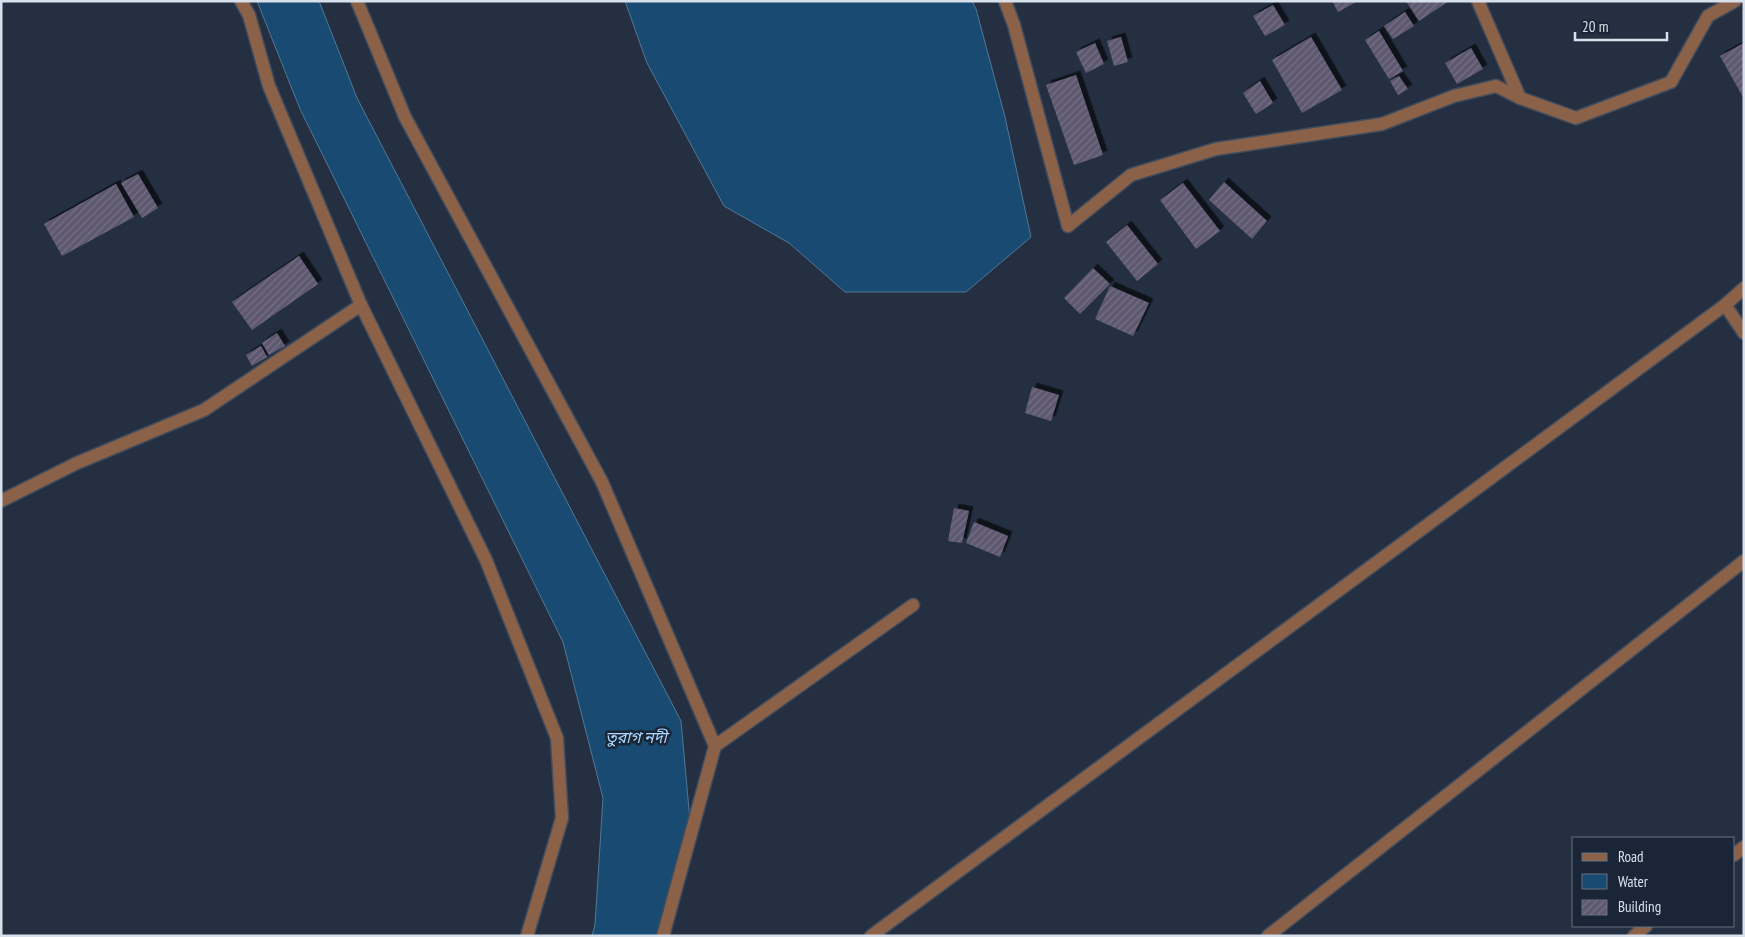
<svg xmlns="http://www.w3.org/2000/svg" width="1745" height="937" font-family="'PT Sans Narrow','Noto Sans Bengali',sans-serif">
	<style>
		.water { fill: #184a72; stroke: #527797 }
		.building { fill: url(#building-hatch); filter: url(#shadow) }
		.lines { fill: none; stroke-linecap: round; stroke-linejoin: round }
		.street-casing { stroke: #414c5d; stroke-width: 15 }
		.street { stroke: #8b6148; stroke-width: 12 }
		.labels { text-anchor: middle; stroke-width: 5; stroke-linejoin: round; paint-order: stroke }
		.water-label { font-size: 16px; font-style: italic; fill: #aed8fe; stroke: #1a2637 }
	</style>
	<defs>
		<pattern id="building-hatch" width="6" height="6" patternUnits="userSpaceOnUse" patternTransform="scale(1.25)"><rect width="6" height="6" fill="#5e5970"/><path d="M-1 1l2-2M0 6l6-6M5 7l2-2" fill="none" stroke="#747185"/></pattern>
		<filter id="shadow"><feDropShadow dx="4.5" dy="-4.5" stdDeviation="0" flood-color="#0009"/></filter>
	</defs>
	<rect width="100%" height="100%" fill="#243042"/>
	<g class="water">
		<path d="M257 1H319L357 98 681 721 690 821 665 936H592L595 925 603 798 563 642 300 109Z"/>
		<path d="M625 1H972L976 9 1005 117 1031 237 966 292H845L789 243 724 206 647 63Z"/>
	</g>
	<g class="building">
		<path d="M1332 1H1358L1338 12Z"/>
		<path d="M1406 1H1449L1419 21Z"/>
		<path d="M1273 5 1285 25 1265 36 1253 16Z"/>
		<path d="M1405 12 1414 26 1393 39 1384 26Z"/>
		<path d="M1379 31 1403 71 1389 79 1365 40Z"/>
		<path d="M1121 37 1128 62 1114 66 1107 41Z"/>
		<path d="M1311 37 1342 90 1302 113 1272 60Z"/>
		<path d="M1095 43 1104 64 1086 73 1076 52Z"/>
		<path d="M1744 43V99L1720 56Z"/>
		<path d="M1471 48 1483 69 1457 84 1445 63Z"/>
		<path d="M1076 75 1103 155 1074 165 1046 85Z"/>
		<path d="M1399 76 1408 89 1398 95 1390 81Z"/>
		<path d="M1260 81 1273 103 1256 114 1243 93Z"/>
		<path d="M138 174 158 208 142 218 121 183Z"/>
		<path d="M1224 182 1267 221 1252 239 1209 200Z"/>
		<path d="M1183 183 1220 231 1196 249 1160 200Z"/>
		<path d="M116 184 134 217 62 256 44 224Z"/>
		<path d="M1127 225 1158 264 1137 281 1106 242Z"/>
		<path d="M299 256 318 284 252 330 232 302Z"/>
		<path d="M1093 268 1110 284 1080 314 1064 298Z"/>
		<path d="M1110 286 1149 303 1133 336 1095 319Z"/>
		<path d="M277 333 285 346 269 355 262 343Z"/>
		<path d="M261 346 267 357 252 366 246 355Z"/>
		<path d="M1032 387 1059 395 1051 421 1025 413Z"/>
		<path d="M954 508 969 511 962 543 948 541Z"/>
		<path d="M974 522 1008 536 1000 557 966 543Z"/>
	</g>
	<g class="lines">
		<g class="street-casing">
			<g id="street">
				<path d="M241 1 249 15 269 86 361 305 486 560 557 738 562 818 527 936"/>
				<path d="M357 1 405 117 602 482 715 746 663 936"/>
				<path d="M1005 1 1014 25 1068 226 1131 175 1216 149 1382 124 1454 96 1496 86 1520 98 1576 118 1671 82 1708 16 1735 1"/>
				<path d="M1478 1 1520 98"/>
				<path d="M1725 305 1744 333"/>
				<path d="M1 501 77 463 204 410 361 305"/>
				<path d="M715 746 913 605"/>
				<path d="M1734 855 1744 847"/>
				<path d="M871 936 1725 305 1744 288"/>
				<path d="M1268 936 1744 561"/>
				<path d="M1634 936 1646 926"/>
			</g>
		</g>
		<use href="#street" class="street"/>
	</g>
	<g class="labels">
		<g class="water-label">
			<text x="636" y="743">তুরাগ নদী</text>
		</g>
	</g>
	<rect width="1745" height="937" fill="none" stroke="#d8e0ec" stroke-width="5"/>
	<rect x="1572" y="837" width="162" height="90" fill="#1a2637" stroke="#66707f"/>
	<rect x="1582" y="853" width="25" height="8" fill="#8b6148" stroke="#66707f"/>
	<text x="1618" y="862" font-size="15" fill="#d8e0ec">Road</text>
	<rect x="1582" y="874" width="25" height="15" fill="#184a72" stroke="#66707f"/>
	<text x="1618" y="887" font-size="15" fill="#d8e0ec">Water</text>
	<rect x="1582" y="900" width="25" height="15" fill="url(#building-hatch)" stroke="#66707f"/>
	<text x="1618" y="912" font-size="15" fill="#d8e0ec">Building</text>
	<path d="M1575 32v8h92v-8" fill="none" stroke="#d8e0ec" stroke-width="2.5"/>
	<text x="1582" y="32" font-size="15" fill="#d8e0ec" stroke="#1a2637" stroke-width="4" paint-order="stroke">20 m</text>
</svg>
